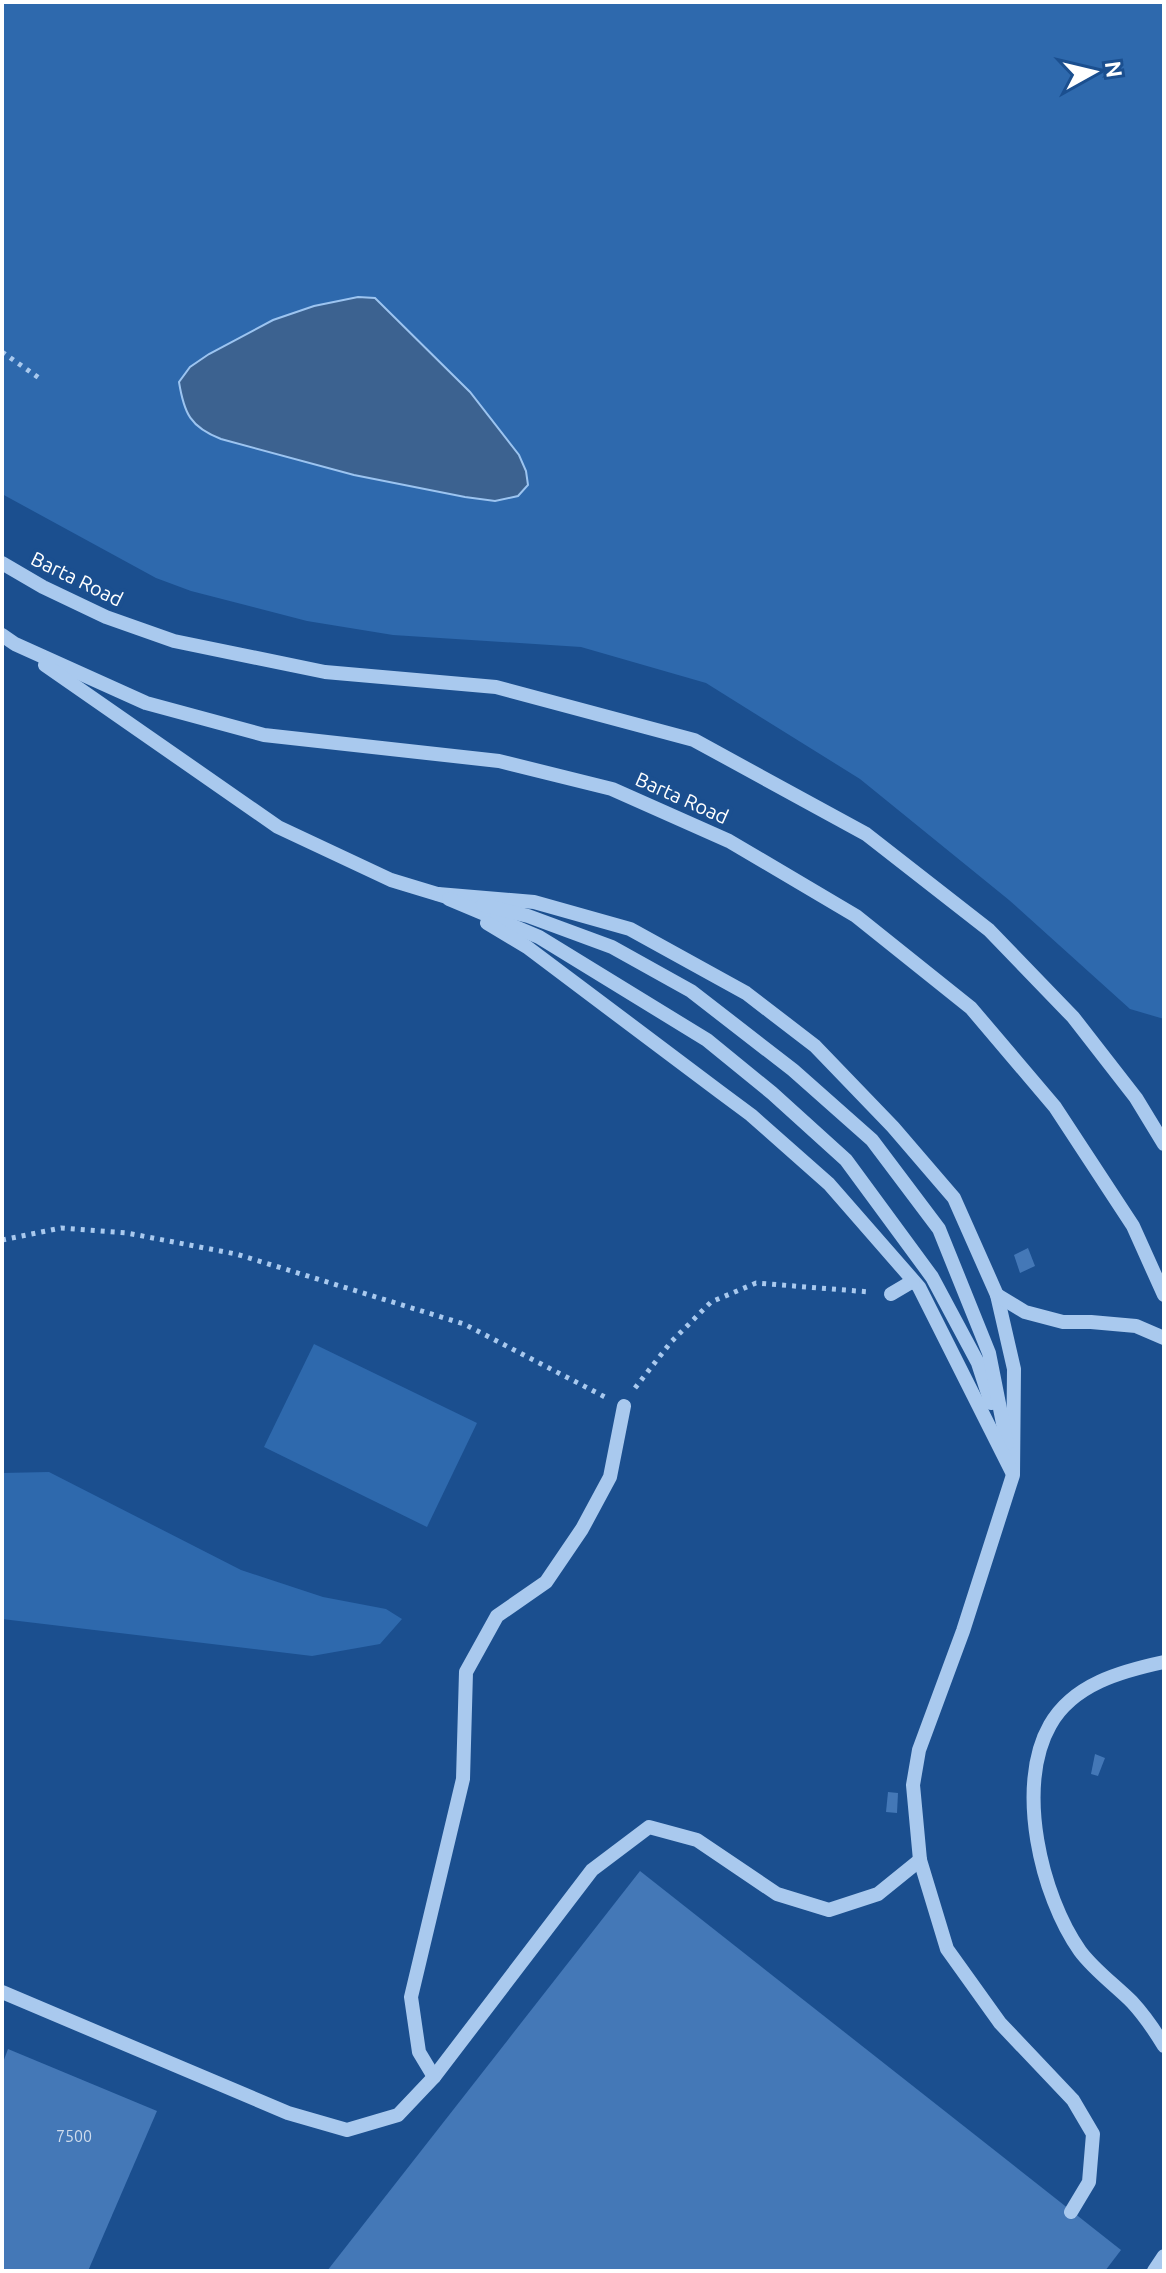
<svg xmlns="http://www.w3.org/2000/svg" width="1166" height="2273" font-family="Ubuntu,sans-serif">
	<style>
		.green { fill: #2e69ad }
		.water { fill: #3c6290; stroke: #9cc4f0; stroke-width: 2 }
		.building { fill: #4478b7 }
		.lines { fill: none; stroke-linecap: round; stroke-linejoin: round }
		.path { stroke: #a9c9ee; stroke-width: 5; stroke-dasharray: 4 6; stroke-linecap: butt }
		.minor { stroke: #a9c9ee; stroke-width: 14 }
		.labels { text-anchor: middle; stroke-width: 8; stroke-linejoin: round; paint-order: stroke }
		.number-label { font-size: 16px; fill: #d0dded }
		.street-label { font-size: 20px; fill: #fff; stroke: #1b4f8f }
	</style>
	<rect width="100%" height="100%" fill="#1b4f8f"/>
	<g class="green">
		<path d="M2 2H1164V1019L1130 1009 1009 900 860 779 706 683 581 647 393 635 307 621 191 591 156 578 2 494Z"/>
		<path d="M314 1344 477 1423 427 1527 264 1447Z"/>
		<path d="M49 1472 241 1570 323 1597 386 1609 402 1619 380 1644 312 1656 2 1619V1473Z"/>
	</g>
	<path class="water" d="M358 297 375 298 470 392 519 455 526 471 528 485 518 496 495 501 465 497 354 475 221 439C190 427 184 413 179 382L190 367 209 354 273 320 314 306Z"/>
	<g class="building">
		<path d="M1028 1248 1035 1266 1020 1273 1014 1255Z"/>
		<path d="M1095 1754 1105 1758 1098 1776 1091 1774Z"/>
		<path d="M888 1792 898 1793 897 1813 886 1812Z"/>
		<path d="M640 1871 1121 2250 1105 2271H327Z"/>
		<path d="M8 2049 157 2111 88 2271H2V2065Z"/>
	</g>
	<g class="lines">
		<g class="path">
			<path d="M2 352 42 380"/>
			<path d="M2 1240 61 1228 127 1233 236 1254 464 1324 605 1397"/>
			<path d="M635 1388 671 1342 711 1302 756 1283 870 1292"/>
		</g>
		<g class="minor">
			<path d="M2 563 43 587 106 617 174 641 325 672 496 687 694 740 866 834 989 930 1073 1017 1136 1098 1164 1144"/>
			<path d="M2 635 15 644 146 703 264 735 499 761 612 789 729 841 856 916 971 1008 1055 1107 1133 1226 1164 1295"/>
			<path d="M45 665 278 827 391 880 447 897"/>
			<path d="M438 894 534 902 630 929 746 993 815 1046 893 1127 954 1198 997 1295 1014 1369 1013 1475 963 1631 919 1750 913 1785 920 1860 947 1949 1000 2023 1073 2100 1093 2134 1089 2182 1071 2212"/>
			<path d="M449 899 539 937 707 1040 772 1093 846 1160 932 1277 978 1363 991 1403"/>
			<path d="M483 905 528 916 612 947 691 991 793 1070 872 1140 939 1229 989 1353 1007 1444"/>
			<path d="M487 923 527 947 720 1092 751 1115 829 1184 919 1287 1012 1472"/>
			<path d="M891 1294 913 1281"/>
			<path d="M997 1295 1025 1312 1063 1322H1091L1136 1326 1164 1338"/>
			<path d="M1164 1662C1122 1671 1073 1684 1050 1725 1015 1786 1041 1896 1080 1951 1094 1970 1115 1985 1132 2002 1144 2015 1155 2031 1164 2046"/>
			<path d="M2 1992 288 2113 347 2130 398 2115 434 2077 592 1870 649 1827 697 1840 777 1894 829 1910 878 1894 920 1860"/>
			<path d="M434 2077 419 2052 411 1997 463 1779 466 1672 497 1616 546 1582 582 1529 610 1477 624 1406"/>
			<path d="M1154 2271 1164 2256"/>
		</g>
	</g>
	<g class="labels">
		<g class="number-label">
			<text x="74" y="2142">7500</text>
		</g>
		<g class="street-label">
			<text transform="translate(77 579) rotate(26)" y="7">Barta Road</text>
			<text transform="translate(682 798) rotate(24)" y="7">Barta Road</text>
		</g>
	</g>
	<rect width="1166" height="2273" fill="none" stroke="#ffffff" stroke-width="8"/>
	<g transform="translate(1094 72) rotate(82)" stroke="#1b4f8f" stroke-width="6" paint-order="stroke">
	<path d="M0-6L14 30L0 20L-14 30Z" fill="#ffffff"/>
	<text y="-12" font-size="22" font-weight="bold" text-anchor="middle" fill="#ffffff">N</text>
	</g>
</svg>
